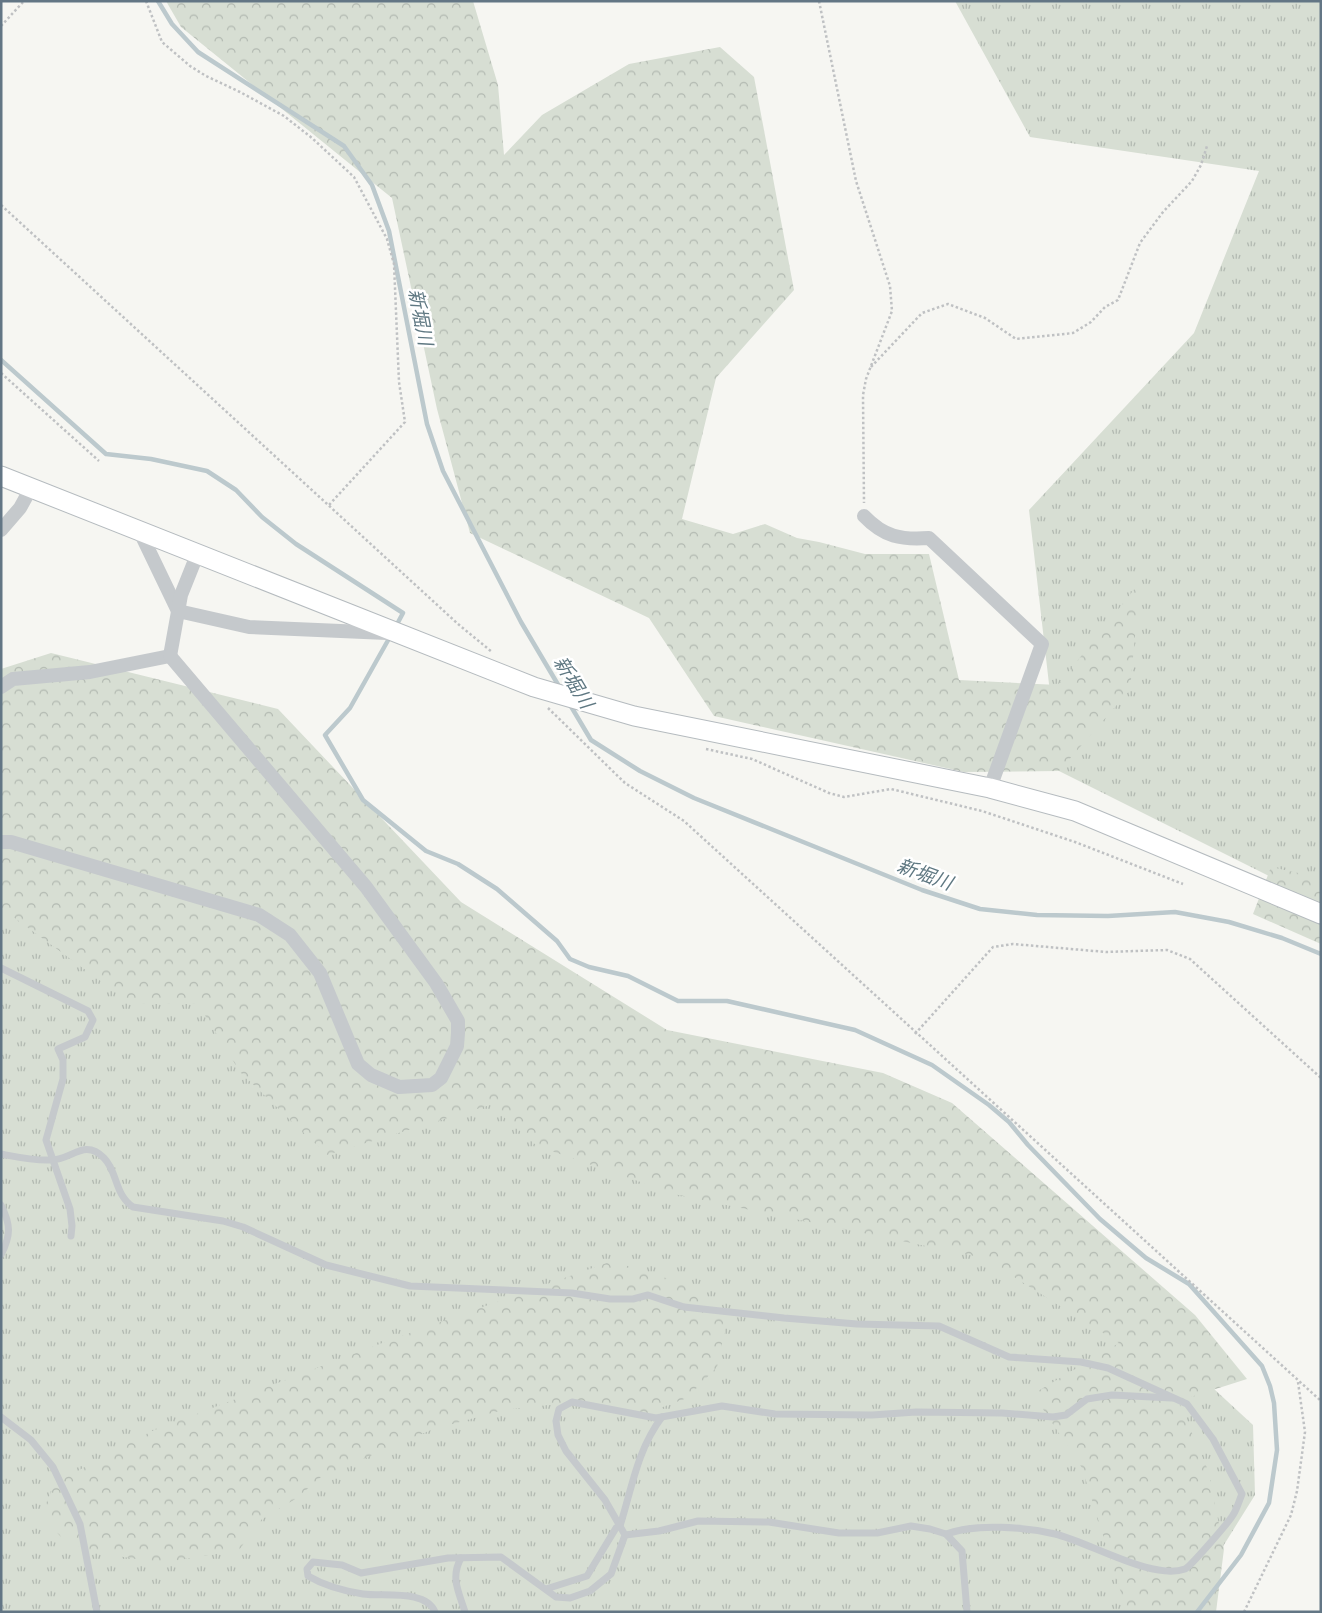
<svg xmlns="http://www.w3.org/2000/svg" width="1322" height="1613" font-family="'Space Grotesk','Noto Sans JP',sans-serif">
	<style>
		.grass { fill: url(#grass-tufts) }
		.forest { fill: url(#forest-crowns) }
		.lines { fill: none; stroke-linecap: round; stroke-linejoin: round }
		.stream { stroke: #bcc9cd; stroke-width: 4.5 }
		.secondary-casing { stroke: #b5bbbf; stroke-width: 21 }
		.path { stroke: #bfc1c3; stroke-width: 2.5; stroke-dasharray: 2.5 2.5; stroke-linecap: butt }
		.lane { stroke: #c5c9cc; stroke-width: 7 }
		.street { stroke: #c5c9cc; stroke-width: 14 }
		.secondary { stroke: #fff; stroke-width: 19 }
		.labels { text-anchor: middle; stroke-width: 5; stroke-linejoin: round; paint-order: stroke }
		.water-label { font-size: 19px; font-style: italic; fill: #5f7882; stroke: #fff }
	</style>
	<defs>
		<pattern id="grass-tufts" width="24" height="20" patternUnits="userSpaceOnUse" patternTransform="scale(1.25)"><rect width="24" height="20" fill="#d7ded3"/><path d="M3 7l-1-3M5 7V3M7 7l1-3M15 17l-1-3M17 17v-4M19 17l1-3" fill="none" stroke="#b2b9b1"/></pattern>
		<pattern id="forest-crowns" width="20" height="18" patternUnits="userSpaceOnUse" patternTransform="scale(1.25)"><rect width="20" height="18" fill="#d7ded3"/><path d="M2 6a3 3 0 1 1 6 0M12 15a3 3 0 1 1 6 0" fill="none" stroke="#b2b9b1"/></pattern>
	</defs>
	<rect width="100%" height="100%" fill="#f6f6f2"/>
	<g class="grass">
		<path d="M955 1H1321V902L1059 771 1029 510 1194 333 1259 171 1030 137Z"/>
		<path d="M1 877 495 1017 1120 1302 1253 1425 1255 1495 1182 1612H1Z"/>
	</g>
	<g class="forest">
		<path d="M166 1H473L498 85 504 155 542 115 629 64 720 47 754 77 794 290 716 378 682 519 733 534 765 524 797 538 819 542 865 554H929L959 680 1058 685 1140 582 1130 690 1059 771 964 772 714 716 649 618 470 533 437 409 392 198 181 27Z"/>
		<path d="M51 653 278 709 461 902 667 1030 883 1073 952 1103 1195 1315 1247 1379 1178 1401 1208 1470 1224 1549 1216 1612H1127L1082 1468 1033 1394 1119 1343 984 1258 678 1195 537 1146 490 1105 327 1155 240 1072 198 1004H132L1 908V669Z"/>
		<path d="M1271 867 1321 878V944L1253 914Z"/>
		<path d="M612 1261 688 1285 728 1316 717 1367 687 1398 644 1414 575 1402 503 1410 431 1430 321 1477 297 1498 262 1519 239 1550 161 1563 86 1551 62 1538 41 1515 55 1483 152 1431 390 1340Z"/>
	</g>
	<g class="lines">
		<g class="stream">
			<path d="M158 1 172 24 198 52 344 146 372 185 389 231 427 424 443 471 521 622 560 688"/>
			<path d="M1 360 106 454 151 459 207 471 236 490 262 517 296 544 403 613 395 628"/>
			<path d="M391 635 350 708 325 735 363 800 426 851 458 864 497 889 557 941 570 959 589 967 628 976 678 1001H727L855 1030 932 1065 989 1105 1009 1122 1028 1145 1100 1219 1146 1258 1189 1284 1262 1366 1270 1386 1274 1403 1277 1450 1269 1503 1241 1555 1197 1612"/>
			<path d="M569 703 591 740 640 771 694 798 922 890 980 909 1037 915 1108 916 1175 912 1229 922 1282 938 1321 954"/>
		</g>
		<g class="secondary-casing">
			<path id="secondary" d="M1 476 534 687 634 716 990 788 1075 811 1321 914"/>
		</g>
		<g class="path">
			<path d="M146 1 162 42 190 66 206 76 240 92 284 116 312 138 354 177 387 239 394 264 399 382 405 422 329 505"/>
			<path d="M819 1 856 181 890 286 892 311 866 379 863 395 864 503"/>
			<path d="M1 26 24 1"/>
			<path d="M1 205 458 624 492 652"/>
			<path d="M871 367 922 313 948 304 985 318 1016 339 1073 333 1091 322 1105 307 1118 300 1140 243 1163 212 1192 181 1201 165 1207 146"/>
			<path d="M1 373 99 461"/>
			<path d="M548 708 625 783 684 821 1321 1401"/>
			<path d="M706 749 752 759 829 793 844 797 891 789 982 811 1075 842 1183 884"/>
			<path d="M915 1034 993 947 1013 944 1106 952 1167 950 1190 959 1321 1078"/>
			<path d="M1244 1612 1291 1515 1297 1491 1305 1432 1298 1382"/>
		</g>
		<g class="lane">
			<path d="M1 968 88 1011 93 1020 85 1037 58 1049 63 1060V1079L46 1140 70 1209 72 1226 71 1236"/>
			<path d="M1 1154C17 1157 35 1161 51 1160 72 1160 84 1138 104 1158 118 1172 114 1194 133 1207L223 1221 243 1227 326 1265 410 1286 572 1293 610 1299H633L648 1295 684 1307 784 1318 857 1324 939 1326 1009 1357 1081 1362 1108 1368 1187 1404 1213 1439 1242 1494C1239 1501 1237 1509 1233 1515 1229 1522 1190 1567 1185 1569 1153 1581 1089 1542 1055 1534 1023 1527 977 1523 946 1534"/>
			<path d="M1 1205C11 1225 11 1235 1 1255"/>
			<path d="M1 1417 31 1440 53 1467 80 1524 97 1612"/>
			<path d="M625 1535 659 1531 698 1521 769 1522 839 1533H877L911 1526 930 1529 946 1534 962 1551 967 1612"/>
			<path d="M461 1558C450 1578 459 1592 465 1612"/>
			<path d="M546 1589 587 1576 616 1528 620 1526C632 1488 637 1450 662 1417"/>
			<path d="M435 1612C426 1589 383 1597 363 1594 344 1591 325 1586 308 1576L307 1569 313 1562 342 1565 361 1573 448 1558 501 1557 556 1597 570 1598 590 1591 611 1574 625 1535 605 1500 566 1451 558 1435 556 1421 559 1409 572 1402 656 1418 722 1406 775 1414 872 1415 916 1412 1002 1413 1053 1417 1066 1415 1087 1399 1112 1395 1172 1398"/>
		</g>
		<g class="street">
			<path d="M864 516C884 537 901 540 929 538L1042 644 990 788"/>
			<path d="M1 530 20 508 31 488"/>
			<path d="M140 532 178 611 249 627 387 633"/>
			<path d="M170 656 181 595 197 555"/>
			<path d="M1 687 13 679 90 672 170 656"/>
			<path d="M1 842H11L259 915 290 935 320 973 358 1064 371 1075 399 1087 432 1085 441 1078 457 1046 458 1033V1021L436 983 366 887 170 656"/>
		</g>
		<use href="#secondary" class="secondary"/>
	</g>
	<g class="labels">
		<g class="water-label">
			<text transform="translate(421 317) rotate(79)" y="7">新堀川</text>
			<text transform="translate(574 682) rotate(59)" y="7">新堀川</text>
			<text transform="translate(925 874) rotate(20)" y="7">新堀川</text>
		</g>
	</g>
	<rect width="1322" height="1613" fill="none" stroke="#637685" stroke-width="5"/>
</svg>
